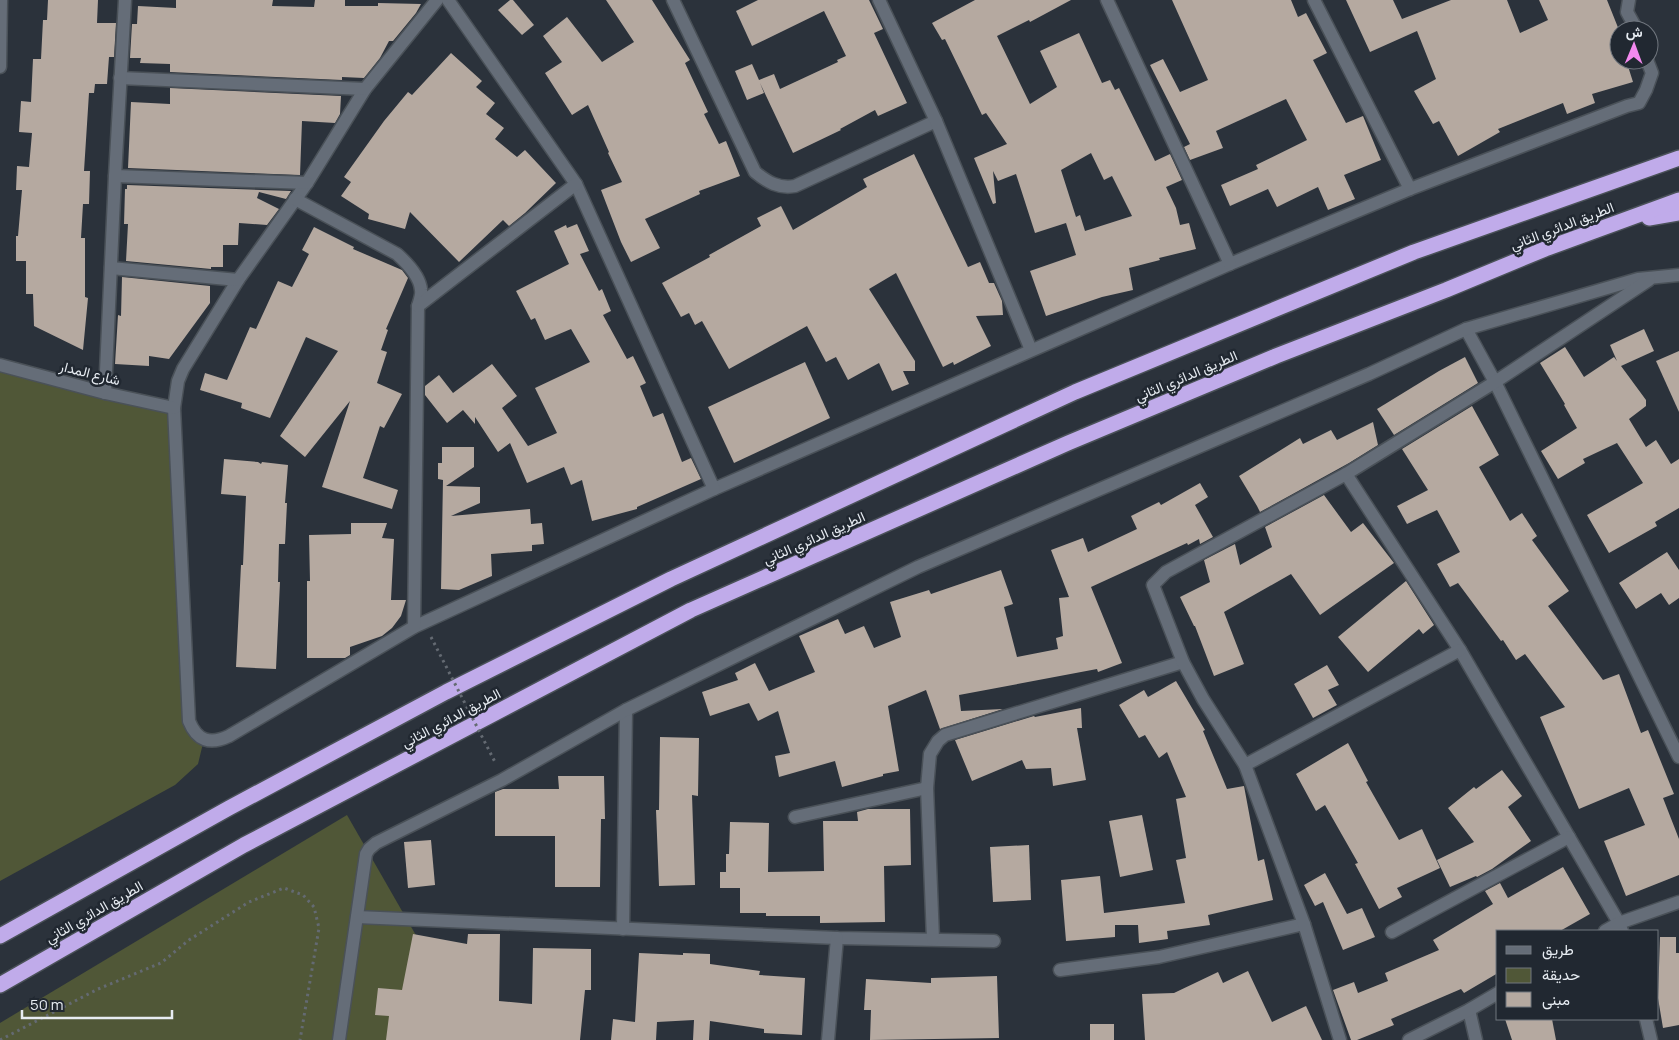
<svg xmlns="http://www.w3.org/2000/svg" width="1679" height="1040" font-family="Manrope,Vazirmatn,sans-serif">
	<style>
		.green { fill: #505737 }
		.building { fill: #b5a9a0; fill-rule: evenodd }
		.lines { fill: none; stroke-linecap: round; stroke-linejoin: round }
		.street-casing { stroke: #4a5158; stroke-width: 15 }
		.secondary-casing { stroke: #4a5158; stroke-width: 15 }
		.highway-casing { stroke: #4a5158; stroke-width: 18 }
		.path { stroke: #646a72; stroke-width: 3; stroke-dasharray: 2.5 4; stroke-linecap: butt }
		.street { stroke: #656d78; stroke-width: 12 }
		.secondary { stroke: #656d78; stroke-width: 12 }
		.highway { stroke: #c0abea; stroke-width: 15 }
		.path-bridge { stroke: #646a72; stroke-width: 3; stroke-dasharray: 2.5 4; stroke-linecap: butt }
		.labels { text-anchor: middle; stroke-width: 5; stroke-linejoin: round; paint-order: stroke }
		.street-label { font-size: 14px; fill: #e7ecf2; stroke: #212831 }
	</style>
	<rect width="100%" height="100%" fill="#2b323b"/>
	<g class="green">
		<path d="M0 365 174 408 189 721 204 739 198 764 175 785 0 881Z"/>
		<path d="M347 815 476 1040H0V1023Z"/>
	</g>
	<g class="building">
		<path d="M48 0H98L97 23H116L114 57H109L107 84H95L94 93H89L84 171H90L89 204H83L81 238H85V297L88 298 83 350 34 326 33 294H26V261H16V236H18L22 190H16L17 166 29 167 32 133 19 132 21 101 31 102 33 59H41L43 20H47Z"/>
		<path d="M176 0H273L272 6 314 7 315 0H345V6H378V3L421 4 416 13 393 41H389L380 58 364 78 342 77V80L170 72V64L140 63 141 58H130L132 24H137L138 6 176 8Z"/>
		<path d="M510 0H513L534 25 522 35 498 10Z"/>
		<path d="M606 0H652L690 60 685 63 708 112 704 114 719 144 726 141 740 176 699 191 700 194 645 219 660 248 631 262 621 242 601 190 622 182 608 153 609 152 588 105 572 115 545 73 562 62 543 36 567 17 602 62 634 42Z"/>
		<path d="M758 0H869L883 29 874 33 907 103 878 116 875 110 840 129 841 130 793 153 760 83 764 93 747 100 735 71 752 64 759 80 774 74 780 89 838 62 837 60 846 56 824 11 752 46 736 11Z"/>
		<path d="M975 0H1071L1030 22 1029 20 997 36 1030 104 1057 87 1040 51 1079 33 1102 83 1110 80 1115 90 1119 88 1155 161 1170 154 1182 180 1166 187 1176 208 1180 225 1189 223 1196 249 1159 258 1160 260 1129 268 1133 290 1102 297 1046 316 1030 271 1076 255 1066 223 1035 233 1016 174 998 181 993 171 996 203 993 204 974 158 1007 144 986 113 982 115 945 39 942 40 932 23ZM1091 153 1104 180 1112 176 1132 216 1085 231 1080 215 1076 217 1061 170Z"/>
		<path d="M1172 0H1291L1298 17 1306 13 1327 53 1313 60 1346 123 1363 116 1381 160 1344 175 1355 199 1328 210 1318 187 1277 207 1268 189 1230 206 1221 185 1258 169 1256 165 1307 140 1286 99 1216 131 1223 148 1190 160 1184 147 1190 144 1150 65 1163 59 1180 92 1208 80Z"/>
		<path d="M1346 0H1393L1402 19 1451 0H1507L1520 33 1548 20 1539 0H1607L1619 30V60H1626L1633 82 1592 94 1595 103 1567 114 1563 103 1498 129 1500 132 1458 156 1439 121 1433 124 1414 91 1436 79 1417 31 1370 52Z"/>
		<path d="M451 53 482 81 476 87 495 103 486 114 504 128 495 139 517 157 525 150 556 183 525 213 509 226 503 220 459 262 410 212 405 229 368 219 369 214 341 196 351 182 344 177 384 121 408 92 412 95Z"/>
		<path d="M170 88 341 96 340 114 335 123 302 121 300 175 128 168 131 102 170 104Z"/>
		<path d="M914 154 968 267 980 262 989 283H994L1002 301 1003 315 976 316 991 346 954 365 953 362 943 367 896 273 869 289 915 361V371H903L909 384 892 391 879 363 848 380 836 357 826 362 807 326 729 369 702 321 695 325 689 313 681 317 662 283 710 257 709 255 761 226 757 218 781 206 793 230 867 187 863 179Z"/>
		<path d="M127 185 291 191 286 199 259 192 257 198 279 209 267 225 239 223 238 245H223V267H211V269L126 261 128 224H124L125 189H127Z"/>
		<path d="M577 224 589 251 580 254 599 291 602 289 611 311 603 315 627 359 633 356 646 383 640 386 653 417 663 413 682 462 691 458 701 479 637 507V509L592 521 582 480 571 485 564 467 527 483 510 443 498 452 475 417V424L463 410 447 423 425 395V386L439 375 453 393 492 364 517 396 502 408 528 446 557 433 535 388 590 362 571 329 545 340 535 318 531 320 516 291 569 264 554 231 566 225 567 228Z"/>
		<path d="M314 227 354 247 353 249 402 270 408 278 386 329 388 330 381 350 387 352 377 383 402 394 384 428 380 426 363 478 398 490 392 509 322 487 350 401 305 457 280 436 338 351 306 337 270 418 241 408 242 403 200 390 205 373 227 380 250 327 256 329 278 281 292 287 309 254 302 250Z"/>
		<path d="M122 277 210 286V303L169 359 149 356V366L115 364 118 315 121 316Z"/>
		<path d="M1644 329 1654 351 1621 366 1646 400V406L1629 419 1646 447 1656 440 1671 464 1679 459V508L1655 522 1657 526 1609 553 1587 515 1643 483 1617 443 1583 459 1585 463 1558 479 1541 451 1577 428 1564 405 1565 404 1540 363 1565 347 1584 377 1614 357 1617 361 1610 345Z"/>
		<path d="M1679 351V412L1656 361Z"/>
		<path d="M1465 357 1478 383 1394 435 1377 409 1439 371Z"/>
		<path d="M805 362 830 418 734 463 708 407Z"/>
		<path d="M1472 406 1499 455 1479 467 1510 521 1522 513 1537 536 1532 540 1569 591 1548 606 1603 680 1619 674 1641 733 1648 730 1674 794 1663 798 1679 839V875L1626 896 1604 841 1645 825 1629 788 1579 809 1540 717 1565 707 1525 654 1516 660 1503 640 1501 641 1458 583 1450 587 1437 564 1460 552 1437 510 1407 524 1397 506 1428 490 1402 449Z"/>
		<path d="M1373 422 1378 445 1349 463 1260 512 1257 506 1239 476 1300 438 1303 444 1331 430 1337 440Z"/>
		<path d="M442 447H474V467L446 486 480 487V503L451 516 530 509 531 524 542 523 544 544 532 545V551L491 554 492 576 459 590 441 589 443 480 438 479V463H442Z"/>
		<path d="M224 459 258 462 261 464 262 462 288 465 285 503H287L285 544H279L278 582H280L276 669 236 667 241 565H243L246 496 221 494Z"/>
		<path d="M1200 483 1208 497 1195 505 1213 537 1200 544 1199 539 1188 545 1187 543 1091 587 1122 663 1098 672 1097 669 959 695 961 711 1003 709 940 729 926 690 888 706 899 771 883 774V776L842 787 835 761 779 777 775 756 790 753 778 711 758 721 749 703 710 716 702 692 738 680 735 673 755 663 769 691 815 672 799 636 838 619 845 634 864 626 874 648 901 637 890 602 929 590 931 594 1001 570 1013 604 1004 607 1017 657 1058 649 1056 638 1063 636 1059 598 1069 597 1051 550 1083 538 1088 552 1137 529 1131 516 1159 502 1161 505Z"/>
		<path d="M1324 495 1351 532 1363 523 1394 563 1320 615 1291 574 1224 612 1244 664 1214 676 1195 626H1194L1180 597 1210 582 1204 560 1235 544 1240 565 1272 547 1265 527Z"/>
		<path d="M351 523H387L382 538 394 539 391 600H406L401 616 392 628 382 636 350 647V655L345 658H307V581H310L309 535 351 534Z"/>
		<path d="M1667 552 1679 570V598L1669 605 1661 593 1636 609 1619 583Z"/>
		<path d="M1406 581 1434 625 1423 634 1419 629 1368 672 1338 637Z"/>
		<path d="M1327 665 1339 685 1328 690 1337 705 1313 718 1294 684Z"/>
		<path d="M1176 681 1205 730 1203 731 1227 789 1244 786 1258 861 1264 859 1273 900 1208 915 1210 925 1167 931 1168 939 1139 943 1138 925H1115V937L1066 941 1061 880 1100 876 1104 913 1185 903 1176 860 1186 858 1176 799 1186 797 1167 752 1159 758 1145 735 1139 738 1119 705 1144 690 1148 697Z"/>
		<path d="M1081 708 1082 728H1077L1086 780 1053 786 1051 768 1026 769 1022 760 972 781 955 740 1034 716 1035 717Z"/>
		<path d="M660 737 699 738 698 796 692 795 695 885 659 886 656 810H659Z"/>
		<path d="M1348 743 1368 781 1366 782 1399 840 1422 829 1440 868 1397 888 1402 897 1379 909 1355 864 1358 863 1325 805 1316 811 1296 774Z"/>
		<path d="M1502 770 1522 796 1508 807 1531 841 1492 869 1477 877 1476 876 1450 887 1437 860 1474 842 1448 808 1474 787 1476 789Z"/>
		<path d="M558 776H604L605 819H601L600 887H555V836H495V792L503 789H559Z"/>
		<path d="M868 809H910L911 865 884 866 885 922 820 923V916H766V913H740V888H720V872H726V854H729L730 822 769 823 768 872 824 871 823 821H858L857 812Z"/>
		<path d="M1142 815 1153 870 1120 877 1109 821Z"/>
		<path d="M431 840 435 885 408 888 404 842Z"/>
		<path d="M1029 845 1031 900 993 902 990 847Z"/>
		<path d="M1563 867 1590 914 1560 931H1498V973L1464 993 1461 989 1391 1019 1394 1025 1357 1040H1351L1333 990 1354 982 1358 993 1388 981 1385 973 1439 950 1433 940 1493 904 1485 891 1500 883 1508 898Z"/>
		<path d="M1325 873 1347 914 1362 908 1375 937 1343 950 1323 902 1315 906 1304 885Z"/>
		<path d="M413 934 467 944 468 934H500L499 1001 532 1004 533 948 591 949V990H585L580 1040H386L389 1016 375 1015 378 988 402 990Z"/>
		<path d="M1660 937H1676V953H1679V1025L1663 1028 1658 998Z"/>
		<path d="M639 953 683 955V953L710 954V964L760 971 759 975 805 978 802 1035 764 1033V1029L710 1021 709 1040H693L694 1020 657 1022 656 1040H611L613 1019 635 1022Z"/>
		<path d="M1248 971 1272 1022 1306 1006 1322 1040H1145L1142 994 1174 993 1218 972 1223 983Z"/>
		<path d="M997 976 999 1038 870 1040 871 1010H864L866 979 931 983V978Z"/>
		<path d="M1505 1019H1552L1556 1040H1512Z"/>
		<rect x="1090" y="1024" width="24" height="16"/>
	</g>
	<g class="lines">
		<g class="street-casing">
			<g id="street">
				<path d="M437 0 365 89 307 183 238 280 183 369 178 381 174 408 189 721C197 741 210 745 229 736L414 627 714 489 1230 264 1410 189 1627 106 1639 103 1646 90 1652 73 1647 60"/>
				<path d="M448 0 576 184 714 489"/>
				<path d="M673 0 755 172C767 182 779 189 795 186L936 121"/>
				<path d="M879 0 936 121 1031 350"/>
				<path d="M1107 0 1230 264"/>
				<path d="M1314 0 1410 189"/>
				<path d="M1629 0 1627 12 1637 30"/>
				<path d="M0 67 1 0"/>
				<path d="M120 78 365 89"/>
				<path d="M115 176 307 183"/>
				<path d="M295 199 397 254C407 263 420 276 421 290 422 295 419 302 418 306L414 627"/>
				<path d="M111 268 238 280"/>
				<path d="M418 306 576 184"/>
				<path d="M1466 329 1495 382 1679 757"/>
				<path d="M105 393 115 176 125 0"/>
				<path d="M1346 474 1460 650 1619 923 1622 931"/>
				<path d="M1245 765 1460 650"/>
				<path d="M795 817 927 788"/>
				<path d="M357 917 837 938 994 941"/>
				<path d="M623 929 626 710"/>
				<path d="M1605 931 1619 923 1679 902"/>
				<path d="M1392 932 1569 837"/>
				<path d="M933 939 927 788 930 754 938 741 945 735 1183 662"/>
				<path d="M1060 970 1159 957 1304 924"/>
				<path d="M1469 1010 1476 1040"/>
				<path d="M1646 1019 1651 1040"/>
				<path d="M339 1040 366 854 369 849 376 843 502 780 626 710 918 567 1369 374 1466 329 1638 279 1679 275"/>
				<path d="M828 1040 837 938"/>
				<path d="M1340 1040 1304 924 1245 765 1203 699 1183 662 1153 585 1166 572 1346 474 1495 382 1649 280"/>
				<path d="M1409 1040 1469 1010 1498 993"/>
			</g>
		</g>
		<g class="secondary-casing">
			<path id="secondary" d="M0 365 105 393 174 408"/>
		</g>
		<g class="highway-casing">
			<g id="highway">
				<path d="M1649 218 1679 213"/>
				<path d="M0 936 229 808 446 692 671 579 1075 392 1414 252 1679 158"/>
				<path d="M0 985 244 845 691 610 1068 443 1276 356 1446 290 1545 249 1679 200"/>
			</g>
		</g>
		<path class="path" d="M0 1040 98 989 161 963 189 940 249 902 284 888 303 895 314 907 319 928 300 1040"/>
		<use href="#street" class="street"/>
		<use href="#secondary" class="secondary"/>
		<use href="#highway" class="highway"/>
		<path class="path-bridge" d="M431 637 496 764"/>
	</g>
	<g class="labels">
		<g class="street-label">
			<text transform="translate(1562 226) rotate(-21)" y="5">الطريق الدائري الثاني</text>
			<text transform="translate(90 373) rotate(14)" y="5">شارع المدار</text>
			<text transform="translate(1186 376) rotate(-23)" y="5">الطريق الدائري الثاني</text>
			<text transform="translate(814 538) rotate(-24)" y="5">الطريق الدائري الثاني</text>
			<text transform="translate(451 718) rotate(-28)" y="5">الطريق الدائري الثاني</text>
			<text transform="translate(94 912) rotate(-30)" y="5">الطريق الدائري الثاني</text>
		</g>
	</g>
	<rect x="1496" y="930" width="162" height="90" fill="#212831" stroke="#70767e"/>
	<rect x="1506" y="946" width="25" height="8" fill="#656d78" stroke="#70767e"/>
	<text x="1542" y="955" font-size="15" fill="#e7ecf2">طريق</text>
	<rect x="1506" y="968" width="25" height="15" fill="#505737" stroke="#70767e"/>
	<text x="1542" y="980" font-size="15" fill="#e7ecf2">حديقة</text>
	<rect x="1506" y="992" width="25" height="15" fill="#b5a9a0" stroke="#70767e"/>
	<text x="1542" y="1005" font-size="15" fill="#e7ecf2">مبنى</text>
	<g transform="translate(1634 45) rotate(1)"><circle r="24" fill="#212831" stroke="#70767e"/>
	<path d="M0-4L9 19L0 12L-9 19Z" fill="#f489ef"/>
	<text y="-8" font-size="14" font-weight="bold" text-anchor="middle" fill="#e7ecf2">ش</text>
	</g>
	<path d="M22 1010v8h150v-8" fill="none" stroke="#e7ecf2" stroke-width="2.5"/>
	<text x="30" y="1010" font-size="15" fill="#e7ecf2" stroke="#212831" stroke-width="4" paint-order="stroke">50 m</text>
</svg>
